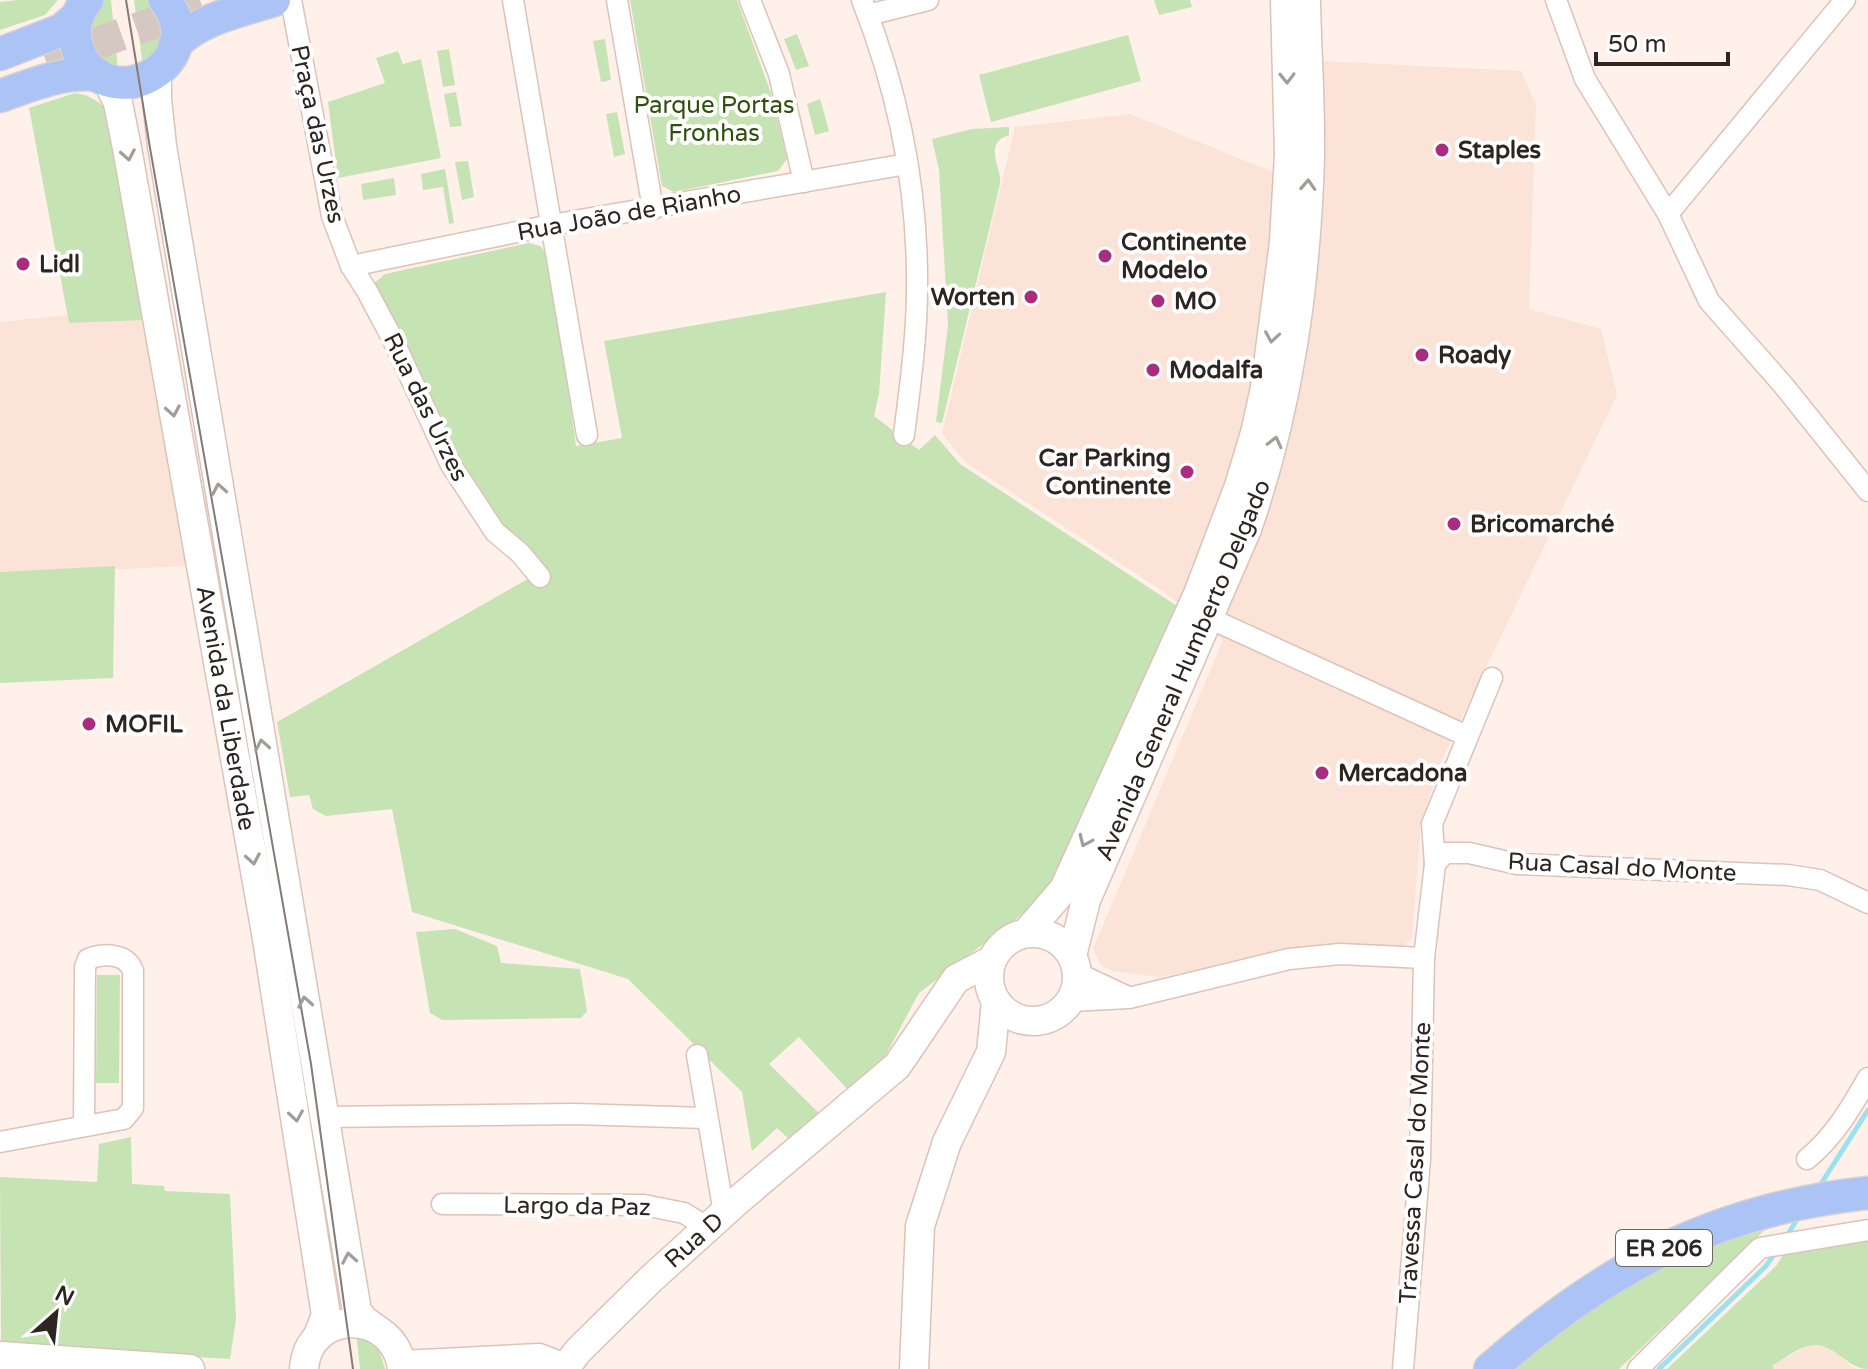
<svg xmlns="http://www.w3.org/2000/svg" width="1868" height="1369" font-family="'Varela Round',sans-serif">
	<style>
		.built { fill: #fce3d8 }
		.education { fill: #fae5d7 }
		.green { fill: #c6e3b4 }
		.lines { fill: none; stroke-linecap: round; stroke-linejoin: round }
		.stream { stroke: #9be2ee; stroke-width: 5 }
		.primary-tunnel { stroke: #d5c7c2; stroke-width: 32; stroke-dasharray: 32 16; stroke-linecap: butt }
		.street-casing { stroke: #dbc3b9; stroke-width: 23 }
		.secondary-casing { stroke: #dbc3b9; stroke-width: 31 }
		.primary-casing { stroke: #d5d3d3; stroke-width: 35 }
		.street { stroke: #fff; stroke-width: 20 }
		.secondary { stroke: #fff; stroke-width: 28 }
		.primary { stroke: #acc3f5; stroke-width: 32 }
		.tram { stroke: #857a75; stroke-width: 2 }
		.oneway { stroke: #a09d9b }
		.poi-dot { fill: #a92c7e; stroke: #fff; stroke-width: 3 }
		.labels { text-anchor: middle; stroke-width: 8; stroke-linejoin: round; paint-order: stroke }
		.shield { fill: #fff; stroke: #6c6664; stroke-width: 2 }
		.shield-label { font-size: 22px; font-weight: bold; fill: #2d2521 }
		.park-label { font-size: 24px; fill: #2d500b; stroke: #fff }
		.street-label { font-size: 24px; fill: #2d2521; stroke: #fff }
		.poi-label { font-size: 24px; font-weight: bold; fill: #2d2521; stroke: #fff; text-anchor: start }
	</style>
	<rect width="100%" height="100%" fill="#fff0ea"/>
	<g class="built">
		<path d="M1324 61 1521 71 1536 105 1529 309 1601 329 1617 395 1442 759 1421 823 1412 937 1404 946 1394 950 1292 951 1159 977 1112 971 1100 964 1093 949 1223 640 1164 592 965 462 942 433 1015 127 1130 114 1273 172 1323 178Z"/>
		<path d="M142 307 187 566 0 575V322Z"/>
	</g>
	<path class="education" d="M1810 1345 1828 1347 1856 1369H1773L1772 1365Z"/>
	<g class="green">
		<path d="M18 0H58L45 15 0 30V2Z"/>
		<path d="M105 0H111L118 69 90 51C89 31 85 10 105 0Z"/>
		<path d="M134 0H149L162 12 164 46 143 66Z"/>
		<path d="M630 0H737L771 93 787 159 778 171 674 192 662 186Z"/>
		<path d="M1154 0H1190L1192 7 1159 15Z"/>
		<path d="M797 34 809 66 796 70 784 39Z"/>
		<path d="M1128 35 1141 81 991 122 979 75Z"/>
		<path d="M605 39 611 80 601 82 593 41Z"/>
		<path d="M449 49 455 85 443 87 437 51Z"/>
		<path d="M398 51 403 64 421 59 441 158 338 178 328 102 385 83 376 58Z"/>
		<path d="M456 92 462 126 450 127 444 94Z"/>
		<path d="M75 93C91 95 98 101 109 112L144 320 69 323 29 108Z"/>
		<path d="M820 99 829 131 815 135 807 104Z"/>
		<path d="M617 112 625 154 614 157 606 114Z"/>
		<path d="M1009 127V135C987 142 996 159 1000 176 1001 182 998 191 997 197L942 423 936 422 948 325 939 170 932 139 972 129Z"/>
		<path d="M468 161 474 197 462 200 455 162Z"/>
		<path d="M445 169 454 223 449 224 443 187 423 190 421 174Z"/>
		<path d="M394 178 396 195 363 200 361 184Z"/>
		<path d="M529 243 540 246 549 255 576 446 622 438 604 341 886 292 879 394 874 416 919 450 935 435 960 464 1177 606 1046 896 919 993 882 1062 849 1091 799 1037 769 1064 820 1114 790 1140 777 1128 752 1151 742 1092 628 979 412 912 392 809 326 816 313 809 309 795 290 797 277 722 538 573 461 481 372 285 385 274Z"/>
		<path d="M115 566 113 678 0 683V572Z"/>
		<path d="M455 929 497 946 501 963 580 969 587 1011 581 1018 442 1020 430 1013 416 932Z"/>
		<path d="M97 975H120L119 1083H96Z"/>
		<path d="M131 1137 132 1184 164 1186 165 1191 230 1194 236 1319 230 1359 13 1346 1 1342 0 1177 97 1182 99 1144Z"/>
		<path d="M1765 1230 1619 1369H1508L1608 1295 1686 1252Z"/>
		<path d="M1868 1238V1369C1846 1369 1832 1339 1808 1346 1796 1349 1784 1359 1773 1365V1369H1667L1777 1265 1785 1251H1814L1853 1239Z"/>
		<path d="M356 1333 378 1345 385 1369H360Z"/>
	</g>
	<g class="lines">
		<g class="stream">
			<path d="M1819 1187 1868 1110"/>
			<path d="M1786 1237 1800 1215"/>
			<path d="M1659 1369 1765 1267 1776 1252"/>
		</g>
		<path class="primary-tunnel" d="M46 61 202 6"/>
		<g class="street-casing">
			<g id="street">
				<path d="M291 0 332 216 351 266 367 291 393 340 451 465 495 532 520 553 540 577"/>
				<path d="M513 0 587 435"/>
				<path d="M617 0 653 209"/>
				<path d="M750 0 779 74 804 182"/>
				<path d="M862 0C898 91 918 190 917 288 917 337 910 386 904 435"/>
				<path d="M1556 0 1585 79 1668 214 1709 301 1784 386 1868 491"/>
				<path d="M868 15 928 0"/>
				<path d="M1668 214 1845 0"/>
				<path d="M351 266 551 225 907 164"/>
				<path d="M1209 618 1467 736"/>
				<path d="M1435 864 1432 824 1492 678"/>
				<path d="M1077 973 1126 996"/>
				<path d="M1071 1001 1129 998 1289 959 1340 954 1424 958"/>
				<path d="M697 1055 724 1213"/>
				<path d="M325 1117 575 1114 706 1118"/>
				<path d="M0 1142 124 1119 133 1108V971C127 953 104 953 88 959L85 967 84 1126"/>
				<path d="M1807 1159C1834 1137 1851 1108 1868 1078"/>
				<path d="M442 1204 644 1205 684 1213 708 1228"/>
				<path d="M1403 1369 1420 1159 1424 958 1435 864 1445 853H1469L1517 864 1788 875 1820 880 1868 903"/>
				<path d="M1638 1369 1760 1248 1868 1230"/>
			</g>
		</g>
		<g class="secondary-casing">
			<g id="secondary">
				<path d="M157 72V99L162 146 357 1311 364 1320 375 1328"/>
				<path d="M107 80 118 103 127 148 266 933 326 1315 317 1338"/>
				<circle cx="1033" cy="977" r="44"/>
				<path d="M1026 933 1064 889 1198 594 1239 486 1255 433 1265 388 1284 242 1289 154 1285 0"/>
				<path d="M1072 956 1086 900 1247 529C1289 408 1306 286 1310 158 1311 106 1307 53 1306 0"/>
				<path d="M0 1356 190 1369"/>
				<path d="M402 1365 539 1358 565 1368 578 1351 652 1278 736 1202 897 1066 956 979 992 960"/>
				<path d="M304 1369C308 1308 395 1308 402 1369"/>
				<path d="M914 1369 920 1226 947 1142 991 1052 996 1002"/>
			</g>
		</g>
		<g class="primary-casing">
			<g id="primary">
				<path d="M87 0C76 13 72 30 77 47 101 122 215 66 165 0"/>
				<path d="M175 44C201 18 240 11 274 0"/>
				<path d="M0 54 62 30 78 16"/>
				<path d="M0 96C32 85 63 71 98 75"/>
				<path d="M1490 1369C1606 1268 1714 1209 1868 1193"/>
			</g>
		</g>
		<use href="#street" class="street"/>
		<use href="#secondary" class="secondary"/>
		<use href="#primary" class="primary"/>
		<path class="tram" d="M126 0 150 148 311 1064 353 1369"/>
	</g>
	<defs><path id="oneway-chevron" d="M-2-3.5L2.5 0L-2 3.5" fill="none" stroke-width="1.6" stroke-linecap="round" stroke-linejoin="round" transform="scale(2)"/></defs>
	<g class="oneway">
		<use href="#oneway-chevron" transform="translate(1287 78) rotate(89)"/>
		<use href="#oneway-chevron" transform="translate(128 155) rotate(80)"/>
		<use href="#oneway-chevron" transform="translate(1308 185) rotate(-87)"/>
		<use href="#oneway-chevron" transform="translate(1272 337) rotate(99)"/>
		<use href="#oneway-chevron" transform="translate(173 411) rotate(80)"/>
		<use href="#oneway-chevron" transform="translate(1275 442) rotate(-76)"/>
		<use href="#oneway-chevron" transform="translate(219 489) rotate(-100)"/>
		<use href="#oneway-chevron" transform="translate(262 745) rotate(-100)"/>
		<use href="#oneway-chevron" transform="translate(1085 841) rotate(114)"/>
		<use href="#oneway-chevron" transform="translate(253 859) rotate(80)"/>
		<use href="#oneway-chevron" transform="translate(305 1002) rotate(-100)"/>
		<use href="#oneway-chevron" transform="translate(296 1116) rotate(81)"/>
		<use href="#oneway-chevron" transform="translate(349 1258) rotate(-100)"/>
	</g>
	<g class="poi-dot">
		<circle cx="1442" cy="150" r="8"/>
		<circle cx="1105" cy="256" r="8"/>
		<circle cx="23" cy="264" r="8"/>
		<circle cx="1031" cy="297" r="8"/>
		<circle cx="1158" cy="301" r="8"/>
		<circle cx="1422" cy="355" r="8"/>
		<circle cx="1153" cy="370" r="8"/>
		<circle cx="1187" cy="472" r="8"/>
		<circle cx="1454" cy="524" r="8"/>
		<circle cx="89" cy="724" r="8"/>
		<circle cx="1322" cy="773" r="8"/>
	</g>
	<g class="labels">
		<rect class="shield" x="1616" y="1230" width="96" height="36" rx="6"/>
		<g class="shield-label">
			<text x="1664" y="1256">ER 206</text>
		</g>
		<g class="park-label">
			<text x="714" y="113">Parque Portas<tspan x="714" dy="28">Fronhas</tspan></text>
		</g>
		<g class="street-label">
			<text transform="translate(318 134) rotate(78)" y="8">Praça das Urzes</text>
			<text transform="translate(629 213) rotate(-10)" y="8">Rua João de Rianho</text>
			<text transform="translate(426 407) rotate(64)" y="8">Rua das Urzes</text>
			<text transform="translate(1183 670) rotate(-67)" y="8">Avenida General Humberto Delgado</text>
			<text transform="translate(226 708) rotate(80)" y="8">Avenida da Liberdade</text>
			<text transform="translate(1622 867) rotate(3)" y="8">Rua Casal do Monte</text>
			<text transform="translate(1415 1163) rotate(-87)" y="8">Travessa Casal do Monte</text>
			<text transform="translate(577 1206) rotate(1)" y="8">Largo da Paz</text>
			<text transform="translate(694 1240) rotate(-42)" y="8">Rua D</text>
		</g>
		<g class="poi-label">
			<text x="1458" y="158">Staples</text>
			<text x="1121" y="250">Continente<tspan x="1121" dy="28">Modelo</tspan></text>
			<text x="39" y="272">Lidl</text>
			<text x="1015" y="305" text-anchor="end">Worten</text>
			<text x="1174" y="309">MO</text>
			<text x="1438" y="363">Roady</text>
			<text x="1169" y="378">Modalfa</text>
			<text x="1171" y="466" text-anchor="end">Car Parking<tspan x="1171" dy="28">Continente</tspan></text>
			<text x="1470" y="532">Bricomarché</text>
			<text x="105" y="732">MOFIL</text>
			<text x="1338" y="781">Mercadona</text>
		</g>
	</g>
	<g transform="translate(56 1313) rotate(27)" stroke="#ffffff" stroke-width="6" paint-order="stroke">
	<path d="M0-6L14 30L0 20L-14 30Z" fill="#2d2521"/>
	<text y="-12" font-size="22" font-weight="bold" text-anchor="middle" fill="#2d2521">N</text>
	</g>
	<path d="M1596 52v12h132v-12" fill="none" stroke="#2d2521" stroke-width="4"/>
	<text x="1608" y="52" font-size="24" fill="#2d2521" stroke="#ffffff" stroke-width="6" paint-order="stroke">50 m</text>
</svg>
